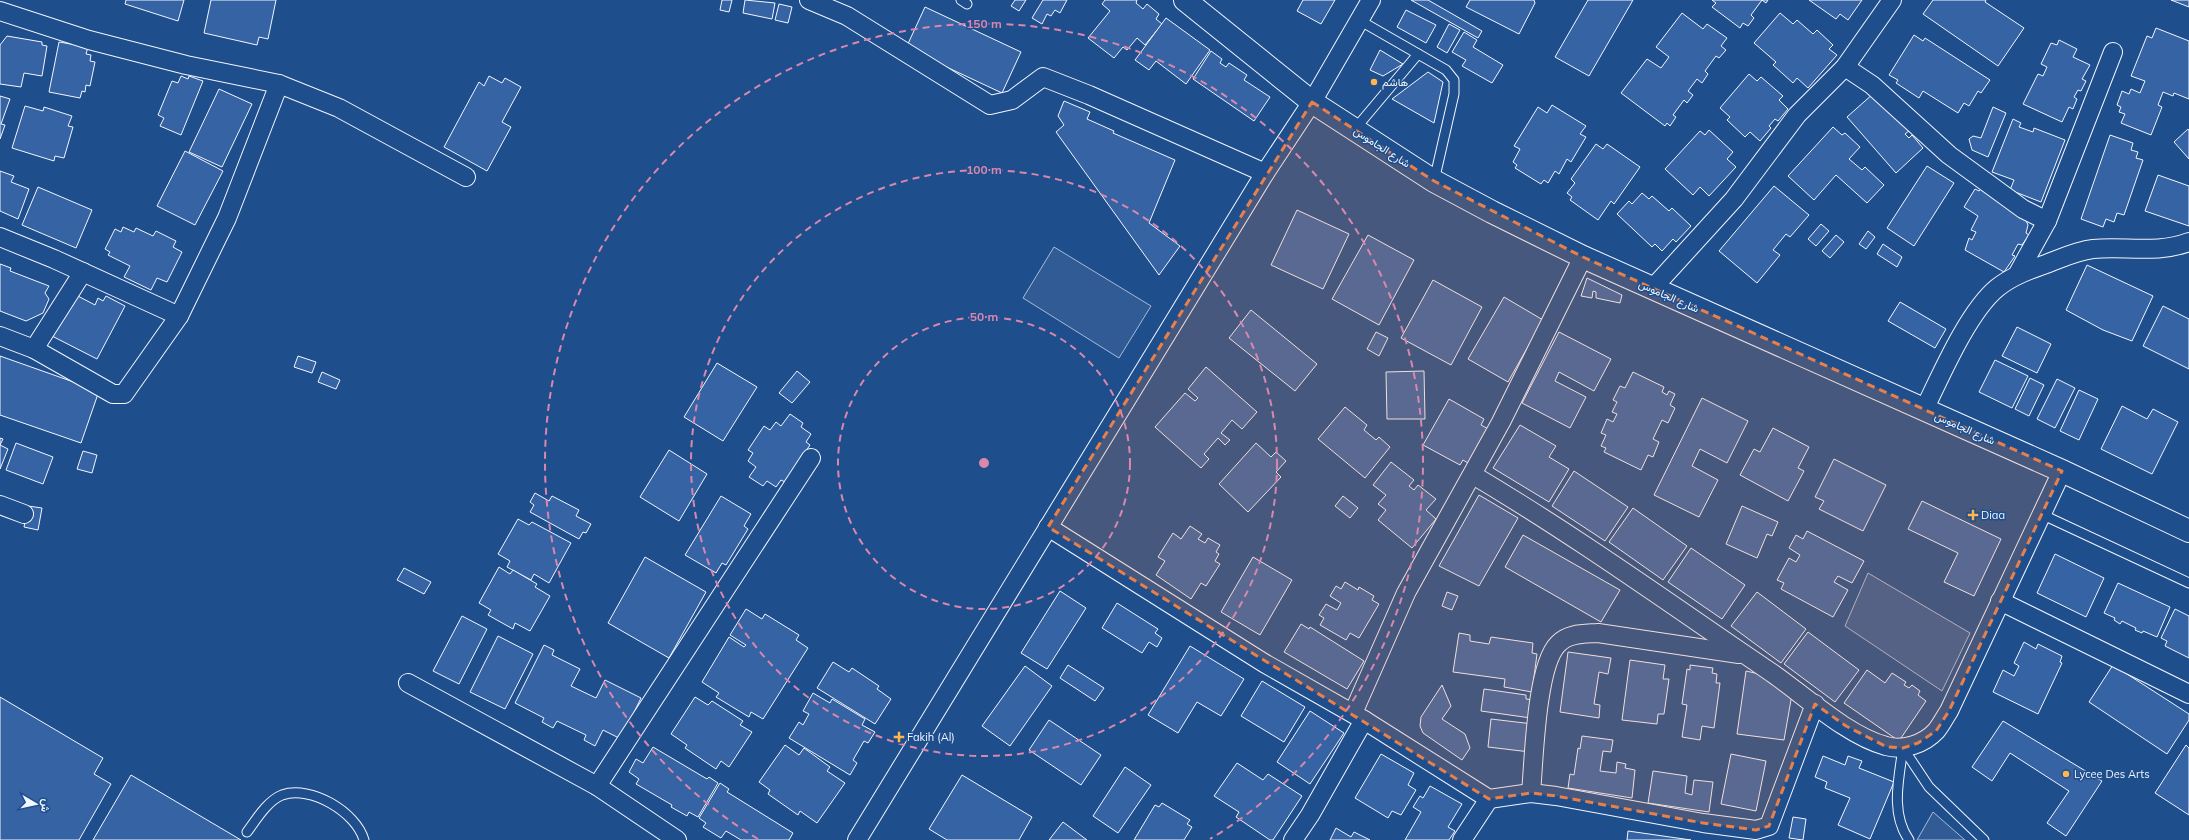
<svg xmlns="http://www.w3.org/2000/svg" width="2189" height="840" font-family="Mulish,Vazirmatn,sans-serif">
	<style>
		.built { fill: #305b95; stroke: #a8bbd7 }
		.building { fill: #3563a3; stroke: #f2f6ff }
		.lines { fill: none; stroke-linecap: round; stroke-linejoin: round }
		.lane-casing { stroke: #f2f6ff; stroke-width: 11 }
		.street-casing { stroke: #f2f6ff; stroke-width: 20 }
		.secondary-casing { stroke: #f2f6ff; stroke-width: 24 }
		.lane { stroke: #1f4e8c; stroke-width: 9 }
		.street { stroke: #1f4e8c; stroke-width: 18 }
		.secondary { stroke: #1f4e8c; stroke-width: 22 }
		.marked { fill: #ea8049; fill-opacity: 0.2; stroke: #ea8049; stroke-width: 3; stroke-dasharray: 8 5; stroke-linejoin: round }
		.ring { fill: none; stroke: #da87ad; stroke-width: 2; stroke-dasharray: 7 5 }
		.poi-dot { fill: #ffb74d; stroke: #1f4e8c; stroke-width: 1.5 }
		.labels { text-anchor: middle; stroke-width: 3; stroke-linejoin: round; paint-order: stroke }
		.poi-label { font-size: 11px; fill: #f2f6ff; stroke: #1f4e8c; text-anchor: start }
		.street-label { font-size: 11px; fill: #f2f6ff; stroke: #1f4e8c }
		.centre { fill: #da87ad; stroke: #1f4e8c; stroke-width: 2 }
		.ring-label { font-size: 12px; text-anchor: middle; font-weight: bold; fill: #da87ad; stroke: #1f4e8c; stroke-width: 3; stroke-linejoin: round; paint-order: stroke }
	</style>
	<rect width="100%" height="100%" fill="#1f4e8c"/>
	<g class="built">
		<path d="M1054 247 1151 306 1119 358 1023 298Z"/>
		<path d="M1868 573 1970 633 1942 691 1845 626Z"/>
		<path d="M1933 812 1965 840H1917Z"/>
	</g>
	<g class="building">
		<path d="M126 0H184L178 21 125 4Z"/>
		<path d="M211 0H276L268 39 259 37 257 45 204 33Z"/>
		<path d="M722 0H732L729 12 720 10Z"/>
		<path d="M745 0 775 3 772 19 743 13Z"/>
		<path d="M1015 0H1026L1019 11 1011 6Z"/>
		<path d="M1043 0H1067L1060 13 1055 10 1051 16 1047 14 1042 24 1032 18Z"/>
		<path d="M1105 0H1137L1136 3 1143 9 1147 4 1159 14 1156 19 1162 24 1145 45 1137 38 1127 50 1123 47 1114 58 1088 38 1110 11 1102 4Z"/>
		<path d="M1303 0H1335L1321 24 1297 11Z"/>
		<path d="M1411 0H1428L1482 31 1478 38Z"/>
		<path d="M1470 0H1534L1535 3 1519 34 1466 7Z"/>
		<path d="M1588 0H1633L1589 76 1555 57Z"/>
		<path d="M1712 0H1768L1766 3 1762 0 1751 15 1754 18 1748 26 1743 23 1740 28 1712 7 1716 3Z"/>
		<path d="M1809 0H1862L1848 20 1840 14 1836 19Z"/>
		<path d="M1933 0H1986L1985 2 2024 28 1998 66 1923 14Z"/>
		<path d="M2171 0H2189V7Z"/>
		<path d="M779 4 792 7 788 23 775 20Z"/>
		<path d="M925 7 1021 52 1002 93 906 48Z"/>
		<path d="M1406 10 1436 25 1426 43 1397 27Z"/>
		<path d="M1682 13 1703 29 1707 24 1727 38 1721 46 1726 50 1719 58 1716 56 1705 71 1708 74 1702 83 1697 79 1688 91 1693 95 1687 103 1684 100 1673 115 1676 117 1670 126 1667 123 1665 126 1621 93 1647 59 1661 68 1669 57 1656 47Z"/>
		<path d="M1780 13 1793 24 1797 20 1813 34 1817 30 1833 45 1829 49 1837 55 1808 88 1797 78 1793 83 1773 65 1776 62 1754 43Z"/>
		<path d="M1166 18 1210 50 1186 84 1156 61 1149 70 1135 60Z"/>
		<path d="M1449 24 1460 30 1447 53 1437 47Z"/>
		<path d="M2156 28 2189 41V99L2174 93 2173 96 2163 92 2158 105 2162 107 2151 135 2121 123 2125 114 2119 112 2121 107 2117 105 2122 91 2129 94 2131 89 2140 93 2145 81 2131 76 2147 36 2152 38Z"/>
		<path d="M1464 32 1477 40 1473 47 1503 65 1492 83 1462 66 1466 60 1452 52Z"/>
		<path d="M1914 35 1923 41 1925 38 1990 80 1981 93 1978 91 1969 106 1964 103 1958 113 1923 91 1919 98 1896 83 1898 80 1889 75Z"/>
		<path d="M7 36 42 42V45L47 46 42 76 24 73 21 87 0 84V45Z"/>
		<path d="M2059 40 2077 49 2073 57 2090 65 2082 79 2086 81 2081 91 2078 90 2074 97 2077 99 2073 109 2069 107 2062 122 2023 104 2038 74 2043 76 2047 67 2041 64 2051 43 2057 45Z"/>
		<path d="M59 42 88 47 86 54 91 55 90 61 95 62 90 86 86 85 85 92 82 91 80 98 49 92Z"/>
		<path d="M1380 50 1403 64 1383 76 1370 70Z"/>
		<path d="M1211 51 1222 59 1220 63 1226 67 1229 63 1247 75 1244 80 1270 97 1254 121 1193 79Z"/>
		<path d="M1428 72 1443 82 1434 123 1392 99Z"/>
		<path d="M1749 74 1757 81 1761 77 1783 96 1779 100 1788 109 1778 121 1775 119 1769 126 1771 128 1760 141 1750 132 1745 137 1727 120 1730 117 1720 108Z"/>
		<path d="M181 76 188 79 189 76 203 81 181 135 160 126 164 118 158 115 172 81 178 83Z"/>
		<path d="M489 76 502 83 505 78 521 87 502 122 511 127 487 171 444 147 479 82 484 86Z"/>
		<path d="M219 89 252 104 222 167 189 152Z"/>
		<path d="M1874 93 1914 127 1905 134 1909 138 1912 135 1923 148 1896 173 1847 117Z"/>
		<path d="M0 96 10 99 1 124 5 125 0 139Z"/>
		<path d="M1064 101 1090 112 1087 119 1114 131 1113 133 1175 160 1149 223 1180 246 1159 275 1056 132 1064 125 1058 116Z"/>
		<path d="M1552 105 1586 126 1580 134 1586 137 1571 162 1567 159 1559 174 1555 171 1548 183 1544 180 1541 184 1515 168 1517 165 1513 162 1520 149 1514 146 1538 107 1547 113Z"/>
		<path d="M25 106 43 111 44 107 72 116 68 126 73 127 64 158 55 156 54 161 12 148Z"/>
		<path d="M1993 107 2006 113 1988 157 1972 150 1969 139 1973 136 1981 138Z"/>
		<path d="M2013 119 2021 123 2019 127 2033 132 2034 128 2065 140 2041 202 2010 190 2014 180 1992 172Z"/>
		<path d="M1833 127 1842 135 1845 133 1860 147 1849 159 1862 170 1865 167 1884 185 1867 203 1836 175 1814 200 1788 176Z"/>
		<path d="M2188 129 2189 131V159L2174 142Z"/>
		<path d="M1709 130 1733 152 1727 159 1736 167 1709 196 1700 187 1693 195 1665 169 1700 131 1705 135Z"/>
		<path d="M2110 135 2133 143 2131 150 2138 152 2136 158 2143 160 2124 215 2117 213 2114 222 2106 219 2103 227 2081 219Z"/>
		<path d="M1596 144 1603 149 1607 144 1640 167 1614 204 1611 201 1598 220 1570 200 1572 197 1567 193 1575 183 1571 179Z"/>
		<path d="M185 151 223 171 195 225 157 206Z"/>
		<path d="M1927 166 1954 183 1914 246 1887 228Z"/>
		<path d="M0 171 14 176 11 182 29 189 18 219 0 211Z"/>
		<path d="M2158 175 2189 186V226L2145 211Z"/>
		<path d="M1774 186 1809 215 1790 237 1786 234 1773 250 1780 255 1757 283 1719 251Z"/>
		<path d="M38 187 92 210 76 248 22 225Z"/>
		<path d="M1982 188 1988 191V195L1997 201 1999 199 2023 214 2028 225 2026 233 2029 235 2022 245 2018 244 2012 255 2015 256 2004 272 1965 250 1969 238 1972 240 1976 232 1971 230 1978 216 1964 207 1975 189 1979 191Z"/>
		<path d="M1642 193 1649 199 1652 196 1669 211 1672 208 1691 226 1676 242 1673 239 1662 251 1655 244 1652 247 1617 214 1629 201 1632 204Z"/>
		<path d="M1297 210 1349 234 1323 289 1271 265Z"/>
		<path d="M1821 224 1829 231 1816 246 1808 239Z"/>
		<path d="M123 227 134 232 136 228 153 236 156 231 176 241 173 247 182 252 167 282 157 278 151 290 124 277 130 266 108 255 110 252 105 249 115 229 121 232Z"/>
		<path d="M1868 231 1875 237 1866 249 1859 244Z"/>
		<path d="M1368 235 1414 260 1379 325 1332 299Z"/>
		<path d="M1836 235 1844 242 1830 258 1822 251Z"/>
		<path d="M1883 244 1902 257 1897 267 1877 254Z"/>
		<path d="M0 264 11 268 10 271 49 286 45 293 49 299 43 313 26 321 0 311Z"/>
		<path d="M2087 265 2153 296 2132 341 2103 330 2066 310Z"/>
		<path d="M1587 278 1622 295 1620 303 1596 298V292L1593 291 1592 298 1581 296Z"/>
		<path d="M1433 280 1482 307 1451 365 1401 338Z"/>
		<path d="M74 294 95 305 98 298 103 301 106 296 125 306 97 359 52 336Z"/>
		<path d="M1504 297 1543 320 1508 382 1468 359Z"/>
		<path d="M1900 302 1946 329 1935 348 1888 321Z"/>
		<path d="M2163 306 2189 319V369L2143 346Z"/>
		<path d="M1251 310 1317 364 1295 391 1229 338Z"/>
		<path d="M2017 327 2051 344 2037 373 2002 356Z"/>
		<path d="M1376 332 1388 338 1379 356 1367 349Z"/>
		<path d="M1559 332 1611 359 1594 391 1559 372 1555 381 1586 397 1570 428 1522 403Z"/>
		<path d="M0 356 99 391 81 443 0 415Z"/>
		<path d="M298 356 316 362 312 373 294 367Z"/>
		<path d="M1995 360 2028 376 2012 408 1979 392Z"/>
		<path d="M717 363 757 387 723 441 684 417Z"/>
		<path d="M1206 367 1257 412 1242 429 1232 420 1221 433 1230 440 1225 445 1218 438 1204 454 1209 459 1201 468 1155 427 1185 393 1195 401 1198 398 1188 389Z"/>
		<path d="M797 371 810 382 792 403 779 393Z"/>
		<path d="M1424 371 1425 419H1387L1386 372Z"/>
		<path d="M322 372 340 380 336 389 318 382Z"/>
		<path d="M1633 372 1664 387 1662 392 1667 395 1669 391 1675 394 1670 405 1675 408 1668 423 1662 420 1653 439 1659 442 1653 457 1648 455 1641 470 1604 452 1606 448 1601 446 1606 435 1601 433 1607 419 1613 422 1617 414 1612 412 1617 402 1613 400 1620 386 1625 388Z"/>
		<path d="M2030 378 2044 385 2029 416 2015 409Z"/>
		<path d="M2057 379 2075 388 2055 428 2037 419Z"/>
		<path d="M2079 390 2098 399 2079 440 2060 431Z"/>
		<path d="M1702 398 1748 421 1727 463 1700 449 1692 466 1718 480 1699 517 1654 495Z"/>
		<path d="M1449 399 1484 419 1481 425 1492 431 1473 466 1463 460 1460 465 1423 445Z"/>
		<path d="M2122 406 2147 419 2153 409 2178 422 2152 474 2101 449Z"/>
		<path d="M1345 407 1367 425 1364 430 1376 440 1379 437 1390 447 1365 478 1318 439Z"/>
		<path d="M790 414 803 423 801 427 811 434 806 442 810 445 785 482 781 480 776 487 767 481 763 486 749 477 756 467 748 461 753 453 748 450 764 426 770 430 776 422 781 426Z"/>
		<path d="M1520 425 1556 446 1549 457 1569 469 1549 502 1493 468Z"/>
		<path d="M1773 428 1809 447 1798 468 1804 471 1788 501 1740 475 1754 449 1760 452Z"/>
		<path d="M0 438 3 439 0 445 8 449 0 469Z"/>
		<path d="M16 443 53 457 43 484 6 470Z"/>
		<path d="M1256 443 1271 457 1276 452 1286 461 1276 472 1281 477 1248 512 1219 484Z"/>
		<path d="M669 450 707 474 679 521 640 497Z"/>
		<path d="M83 451 97 455 92 473 77 469Z"/>
		<path d="M1834 459 1886 485 1863 531 1819 509 1824 501 1815 497Z"/>
		<path d="M1391 462 1414 480 1409 486 1414 490 1418 485 1436 499 1426 510 1436 519 1412 548 1378 520 1386 510 1378 504 1386 495 1373 485Z"/>
		<path d="M1574 471 1628 507 1605 541 1552 506Z"/>
		<path d="M535 493 549 501 552 496 579 510 576 516 591 524 586 533 583 532 579 539 530 512 534 505 530 502Z"/>
		<path d="M1479 495 1518 518 1479 586 1439 566Z"/>
		<path d="M721 496 751 514 744 526 748 529 726 565 722 563 716 573 685 555Z"/>
		<path d="M1343 496 1358 508 1350 518 1335 506Z"/>
		<path d="M1922 501 2001 539 1974 596 1944 582 1958 553 1908 529Z"/>
		<path d="M28 506 42 508 38 530 24 527Z"/>
		<path d="M1742 506 1778 522 1772 536 1767 534 1757 558 1726 544Z"/>
		<path d="M1633 508 1687 546 1663 580 1609 542Z"/>
		<path d="M518 519 529 525 532 522 571 543 549 583 534 574 531 580 507 567 510 561 498 554Z"/>
		<path d="M1190 526 1202 534 1198 539 1205 543 1208 538 1220 545 1216 552 1219 554 1215 561 1220 564 1206 586 1201 583 1191 599 1156 575 1165 561 1158 557 1173 533 1181 539Z"/>
		<path d="M1807 531 1864 561 1852 583 1838 576 1834 582 1848 590 1833 617 1781 589 1784 583 1777 580 1789 558 1796 562 1800 555 1789 548 1796 535 1803 539Z"/>
		<path d="M1523 535 1620 590 1601 622 1505 567Z"/>
		<path d="M1691 548 1745 585 1722 619 1668 582Z"/>
		<path d="M2055 554 2104 578 2086 617 2037 593Z"/>
		<path d="M645 557 706 592 669 658 608 623Z"/>
		<path d="M1253 557 1292 580 1260 635 1221 612Z"/>
		<path d="M499 567 510 574 513 570 537 584 535 587 550 596 530 631 515 623 513 629 488 615 491 610 479 603Z"/>
		<path d="M404 568 431 582 424 594 397 580Z"/>
		<path d="M1345 582 1358 590 1359 587 1374 596 1372 600 1379 604 1359 638 1350 633 1346 640 1320 625 1324 618 1319 615 1326 604 1337 610 1341 603 1330 596 1336 586 1341 589Z"/>
		<path d="M2118 583 2170 607 2157 637 2143 631 2142 633 2135 630 2136 628 2122 621 2120 624 2114 620 2115 618 2104 613Z"/>
		<path d="M1060 591 1086 608 1047 669 1021 653Z"/>
		<path d="M1447 592 1458 596 1452 610 1442 606Z"/>
		<path d="M1757 592 1806 629 1781 663 1731 626Z"/>
		<path d="M1117 603 1158 629 1155 633 1162 638 1157 647 1149 642 1142 653 1102 628Z"/>
		<path d="M746 609 762 619 765 614 799 635 796 640 808 648 763 719 751 712 749 717 716 697 719 693 702 682 729 637 744 647 746 645 730 635Z"/>
		<path d="M2175 609 2189 616V658L2165 646 2167 641 2161 638Z"/>
		<path d="M462 616 487 629 459 684 433 671Z"/>
		<path d="M1301 624 1309 629 1310 627 1364 661 1347 689 1284 652Z"/>
		<path d="M1808 632 1859 670 1835 702 1784 664Z"/>
		<path d="M1459 633 1470 635V641L1489 644 1491 637 1533 643 1532 653 1537 654 1532 692 1504 687 1505 679 1453 672Z"/>
		<path d="M498 636 533 654 505 709 470 692Z"/>
		<path d="M2024 642 2036 649 2038 644 2062 656 2060 662 2062 663 2038 714 1993 692 2003 670 2014 676 2019 666 2014 663Z"/>
		<path d="M544 645 554 650 552 655 580 669 571 686 596 698 605 680 641 698 621 739 603 730 595 746 584 740 586 735 557 721 553 728 542 722 544 718 515 703Z"/>
		<path d="M1190 646 1244 679 1221 716 1197 702 1178 733 1148 715Z"/>
		<path d="M1568 652 1611 658 1608 674 1599 672 1594 704 1600 705 1599 718 1560 712Z"/>
		<path d="M1630 660 1665 665 1663 679H1669L1664 714H1658L1657 724 1622 720Z"/>
		<path d="M833 662 849 672 852 668 879 686 877 689 891 699 875 724 817 688Z"/>
		<path d="M1068 665 1104 688 1095 701 1060 678Z"/>
		<path d="M1690 665 1713 668 1712 673 1717 674 1716 683H1720L1714 728 1702 726 1700 740 1682 737 1687 705 1682 704 1687 669 1690 670Z"/>
		<path d="M2113 665 2189 714V720L2167 754 2089 702Z"/>
		<path d="M1025 666 1052 686 1010 746 982 726Z"/>
		<path d="M1867 670 1885 683 1892 673 1906 682 1904 685 1909 688 1912 685 1920 691 1918 695 1926 701 1899 741 1844 703Z"/>
		<path d="M1746 671 1768 676 1792 694 1784 740 1737 734Z"/>
		<path d="M1262 681 1305 707 1284 742 1241 716Z"/>
		<path d="M1442 685 1451 706 1442 719 1465 734 1470 748 1462 760 1423 733 1420 726 1421 717Z"/>
		<path d="M1484 689 1526 695V699L1534 700 1531 718 1481 711Z"/>
		<path d="M813 693 830 703 832 699 865 719 862 725 875 732 868 743 864 741 853 760 857 763 850 775 789 738 799 722 803 725 809 714 803 711Z"/>
		<path d="M0 697 103 758 94 774 111 784 79 840H0Z"/>
		<path d="M695 697 708 705 712 701 743 721 740 725 752 732 729 767 721 761 716 769 685 748 687 745 671 734Z"/>
		<path d="M1310 711 1344 733 1310 784 1277 762Z"/>
		<path d="M1491 719 1533 724 1530 752 1488 747Z"/>
		<path d="M1049 720 1101 755 1081 785 1029 750Z"/>
		<path d="M2003 721 2102 781 2066 836 2047 823 2069 791 2010 753 1992 781 1972 767Z"/>
		<path d="M1582 736 1613 740 1611 752 1603 751 1600 771 1616 773 1617 762 1626 764 1625 768 1635 770 1632 798 1568 788 1570 774 1574 775 1578 748 1580 749Z"/>
		<path d="M785 745 799 755 804 748 830 767 827 771 845 783 817 823 800 811 798 815 768 794 770 790 759 782Z"/>
		<path d="M2186 745 2189 748V815L2155 793Z"/>
		<path d="M653 747 707 779 709 777 718 783 698 817 689 812 687 816 671 807 672 805 636 784 639 779 629 772 636 759 643 763Z"/>
		<path d="M1381 754 1414 773 1408 785 1416 790 1401 815 1392 811 1388 818 1355 798Z"/>
		<path d="M1731 754 1766 761 1756 811 1721 804Z"/>
		<path d="M1823 756 1845 765 1848 756 1862 761 1859 768 1894 782 1870 839 1838 825 1850 798 1825 788 1827 782 1815 777Z"/>
		<path d="M1237 763 1263 780 1268 774 1302 796 1273 840H1270L1236 817 1239 812 1214 796Z"/>
		<path d="M1125 767 1151 785 1118 833 1093 816Z"/>
		<path d="M1653 771 1687 776 1685 793 1692 795 1694 780 1713 782 1709 812 1648 803Z"/>
		<path d="M131 775 241 840H93Z"/>
		<path d="M962 775 1032 817 1019 840H947L929 829Z"/>
		<path d="M720 783 729 789 727 792 793 833 789 840H741L726 831 721 838 703 827 706 823 699 818Z"/>
		<path d="M1430 786 1462 804 1448 827 1455 831 1449 840H1405L1421 812 1413 807 1420 796 1423 798Z"/>
		<path d="M1162 803 1190 820 1187 824 1192 827 1184 840H1134L1155 805 1159 807Z"/>
		<path d="M1793 817 1806 819 1803 840 1789 838Z"/>
		<path d="M1063 822 1087 840H1049Z"/>
		<path d="M1336 828 1351 837 1354 832 1370 840H1330Z"/>
		<path d="M1628 831 1691 840H1627Z"/>
	</g>
	<g class="lines">
		<g class="lane-casing">
			<g id="lane">
				<path d="M961 0 967 4"/>
				<path d="M1359 20 1446 70 1454 80V94L1434 181"/>
				<path d="M1355 129 1418 54"/>
				<path d="M2041 514 2189 583"/>
				<path d="M1903 748 1929 787 1984 840"/>
				<path d="M1903 748C1899 778 1890 813 1909 840"/>
				<path d="M247 832C256 820 267 801 282 795 311 785 356 812 364 840"/>
			</g>
		</g>
		<g class="street-casing">
			<g id="street">
				<path d="M809 0 847 16 990 105 1012 100 1043 77 1089 95 1265 173"/>
				<path d="M0 11 89 40 186 65 279 84 339 108 466 177"/>
				<path d="M1845 67 1872 85 1949 155 2023 209 2047 221"/>
				<path d="M0 237 54 259 179 316"/>
				<path d="M2017 275 2047 221 2113 52"/>
				<path d="M1652 289 1734 199 1797 115 1845 67 1892 0"/>
				<path d="M0 336 34 349 113 394H124L179 316 227 218 279 84"/>
				<path d="M34 349 83 272"/>
				<path d="M1924 410C1941 375 1968 312 1997 288 2012 276 2029 270 2046 264 2062 258 2076 251 2093 249 2125 246 2158 254 2189 242"/>
				<path d="M1473 475C1576 536 1673 606 1772 673 1805 696 1848 736 1886 746 1903 751 1924 744 1936 731 1941 725 1945 717 1949 711L2062 471"/>
				<path d="M0 505 24 514"/>
				<path d="M1048 527 1264 663 1364 720 1489 799 1531 793 1556 796 1703 823 1756 830 1769 826 1815 704"/>
				<path d="M2000 601 2189 694"/>
				<path d="M408 683 597 786 677 840"/>
				<path d="M1353 713 1406 593 1501 422 1583 257"/>
				<path d="M597 786 811 458"/>
				<path d="M1531 793C1534 760 1536 666 1558 644 1568 633 1584 634 1598 633L1739 654"/>
				<path d="M857 840 1265 173 1312 102 1371 0"/>
				<path d="M1293 840 1310 815 1364 720"/>
				<path d="M1462 840 1489 799"/>
			</g>
		</g>
		<g class="secondary-casing">
			<path id="secondary" d="M1185 0 1312 102 1434 181 1492 212 1583 257 2062 471 2189 531"/>
		</g>
		<use href="#lane" class="lane"/>
		<use href="#street" class="street"/>
		<use href="#secondary" class="secondary"/>
	</g>
	<path class="marked" d="M1312 102 1434 181 1583 257 2062 471 1949 711 1936 731 1918 743 1903 748 1887 747 1846 726 1815 704 1769 826 1756 830 1703 823 1556 796 1531 793 1489 799 1048 527Z"/>
	<g class="ring">
		<circle cx="984" cy="463" r="146"/>
		<circle cx="984" cy="463" r="293"/>
		<path d="M758 839A439 439 0 1 1 1210 839"/>
	</g>
	<g class="poi-dot">
		<circle cx="1374" cy="82" r="4"/>
		<path d="M1971 509h4v4h4v4h-4v4h-4v-4h-4v-4h4z"/>
		<path d="M897 731h4v4h4v4h-4v4h-4v-4h-4v-4h4z"/>
		<circle cx="2066" cy="774" r="4"/>
	</g>
	<g class="labels">
		<g class="poi-label">
			<text x="1382" y="86">هاشم</text>
			<text x="1981" y="519">Diaa</text>
			<text x="907" y="741">Fakih (Al)</text>
			<text x="2074" y="778">Lycee Des Arts</text>
		</g>
		<g class="street-label">
			<text transform="translate(1382 147) rotate(33)" y="4">شارع الجاموس</text>
			<text transform="translate(1669 296) rotate(24)" y="4">شارع الجاموس</text>
			<text transform="translate(1965 428) rotate(24)" y="4">شارع الجاموس</text>
		</g>
	</g>
	<circle cx="984" cy="463" r="6" class="centre"/>
	<g class="ring-label">
		<text x="984" y="28">150 m</text>
		<text x="984" y="174">100 m</text>
		<text x="984" y="321">50 m</text>
	</g>
	<g transform="translate(36 804) rotate(99)" stroke="#1f4e8c" stroke-width="3" paint-order="stroke">
	<path d="M0-3L7 15L0 10L-7 15Z" fill="#f2f6ff"/>
	<text y="-6" font-size="11" font-weight="bold" text-anchor="middle" fill="#f2f6ff">ش</text>
	</g>
</svg>
